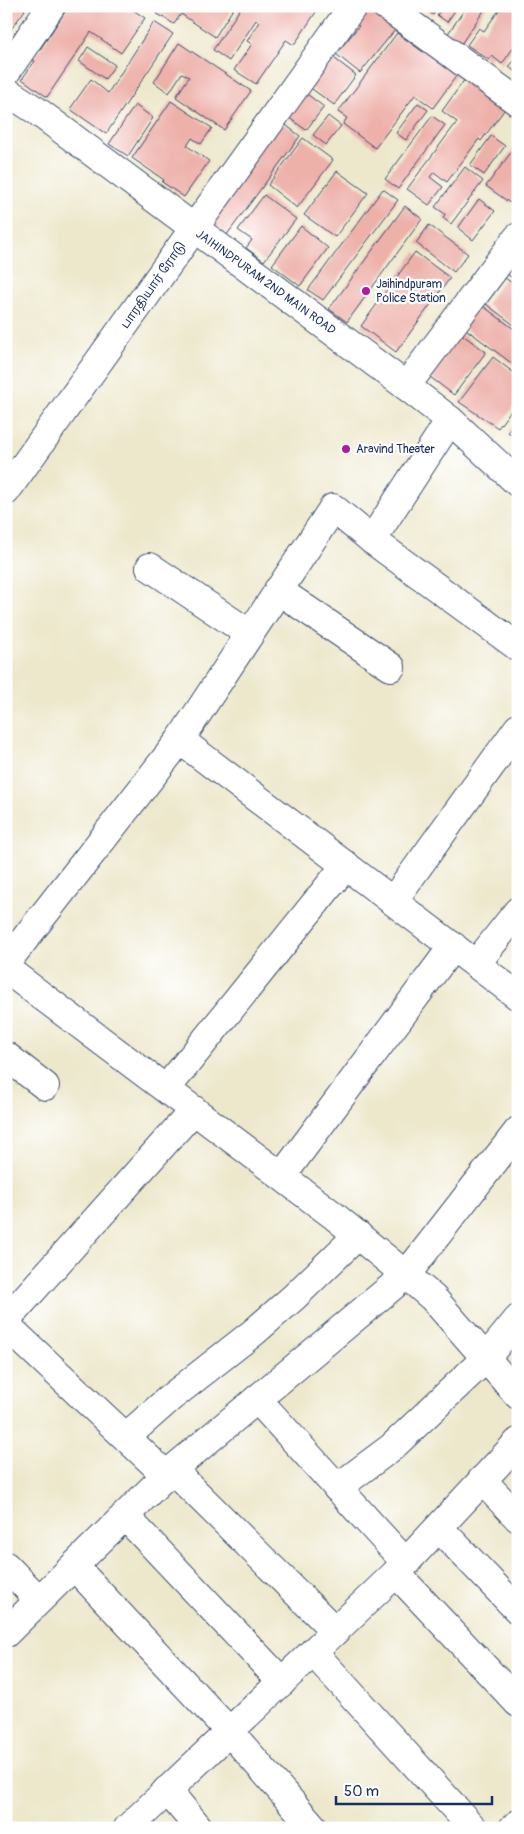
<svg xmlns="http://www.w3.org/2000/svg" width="524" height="1834" font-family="Pangolin,'Noto Sans Tamil',sans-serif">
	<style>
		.building { fill: #eeb1aa }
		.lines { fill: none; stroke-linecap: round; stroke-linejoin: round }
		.minor-casing { stroke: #3a4b6e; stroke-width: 30 }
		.minor { stroke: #fff; stroke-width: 28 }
		.poi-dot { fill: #b5179e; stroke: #fff; stroke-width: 2 }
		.labels { text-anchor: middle; stroke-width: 4.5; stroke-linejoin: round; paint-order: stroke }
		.street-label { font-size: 12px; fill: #1b2f5e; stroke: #fff }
		.poi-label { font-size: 12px; fill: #1b2f5e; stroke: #fff; text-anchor: start }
	</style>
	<rect width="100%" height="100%" fill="#fff"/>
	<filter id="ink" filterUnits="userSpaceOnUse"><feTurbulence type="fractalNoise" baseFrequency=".02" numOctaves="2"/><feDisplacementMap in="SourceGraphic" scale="10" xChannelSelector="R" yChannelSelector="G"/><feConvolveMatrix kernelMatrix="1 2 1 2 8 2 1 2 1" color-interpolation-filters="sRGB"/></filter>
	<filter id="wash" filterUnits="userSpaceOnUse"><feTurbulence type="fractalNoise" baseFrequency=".0096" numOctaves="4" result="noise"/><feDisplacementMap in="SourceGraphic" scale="20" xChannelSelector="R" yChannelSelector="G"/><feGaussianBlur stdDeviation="1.12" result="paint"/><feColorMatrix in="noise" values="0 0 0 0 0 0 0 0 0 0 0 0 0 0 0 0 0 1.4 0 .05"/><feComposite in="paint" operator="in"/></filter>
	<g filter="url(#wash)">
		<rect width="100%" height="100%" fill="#ede8cc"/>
		<g id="blocks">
			<g class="building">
				<path d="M6 6H20L25 10 6 36Z"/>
				<path d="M69 6H127L145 18 121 53 91 32 47 97 22 79 35 61 33 60Z"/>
				<path d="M160 6H235L215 37 181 14 174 24 156 13Z"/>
				<path d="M242 6H307L316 12 294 45 286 40 256 84 234 70 252 44 247 41 259 22 256 20 229 61 213 50Z"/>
				<path d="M357 6H375L399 25 360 73 336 54 359 26 348 18Z"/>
				<path d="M421 6H439L433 15Z"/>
				<path d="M443 6H458L447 22 437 15Z"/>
				<path d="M467 6H487L461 44 447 35Z"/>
				<path d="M502 6H512L518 10V41L502 64 492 56 489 60 467 45 479 28 484 31Z"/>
				<path d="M154 22 173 34 106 134 70 109 91 79 108 93Z"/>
				<path d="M397 33 423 52 424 50 457 75 433 108 415 95 375 148 343 124 347 118 338 112Z"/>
				<path d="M179 43 251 91 224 130 176 97 189 77 182 73 169 93 154 82Z"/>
				<path d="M88 47 115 65 105 79 79 61Z"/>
				<path d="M326 52 356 75 334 105 301 81Z"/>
				<path d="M518 55V74L509 67Z"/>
				<path d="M465 79 505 109 481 141 479 139 447 182 434 172 430 177 443 187 429 205 407 189 457 122 442 111Z"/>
				<path d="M299 88 324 107 306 130 281 112Z"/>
				<path d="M171 101 212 128 201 144 192 138 187 146 209 161 184 197 162 182 164 180 132 158Z"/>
				<path d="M418 103 428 110 406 140 396 133Z"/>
				<path d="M135 105 153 118 128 156 109 144Z"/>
				<path d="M328 116 341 126 326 145 313 135Z"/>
				<path d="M432 116 445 125 398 189 385 179Z"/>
				<path d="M278 119 300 136 226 236 204 219Z"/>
				<path d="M491 136 505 146 484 175 470 165Z"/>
				<path d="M303 138 333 160 297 208 268 185Z"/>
				<path d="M518 143V193L510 203 486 186Z"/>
				<path d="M465 167 483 181 451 224 443 218 445 214 435 207Z"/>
				<path d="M337 171 368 193 335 237 304 215Z"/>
				<path d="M383 189 398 200 323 300 308 290Z"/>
				<path d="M264 195 296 219 264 261 246 248 252 240 238 230Z"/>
				<path d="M479 199 495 211 473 240 458 228Z"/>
				<path d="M405 206 422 219 347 322 329 309Z"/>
				<path d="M429 225 468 254 454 272 416 243Z"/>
				<path d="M301 226 328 248 300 286 272 265Z"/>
				<path d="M415 252 450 278 396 352 361 326Z"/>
				<path d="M518 259V282L507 274Z"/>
				<path d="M505 278 518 287V328L486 304Z"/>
				<path d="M476 301 518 332V368L459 324Z"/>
				<path d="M453 328 486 352 454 395 422 371Z"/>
				<path d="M493 357 518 376V401L498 428 459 402Z"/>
				<path d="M518 419V440L508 432Z"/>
			</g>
		</g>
	</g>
	<g filter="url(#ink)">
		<use href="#blocks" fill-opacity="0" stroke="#3a4b6e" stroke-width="1"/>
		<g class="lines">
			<g class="minor-casing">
				<g id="minor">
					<path d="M386 6 518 102"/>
					<path d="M6 72 51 6"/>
					<path d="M6 91 37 111 406 386 450 420 518 483"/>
					<path d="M406 386 518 237"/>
					<path d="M6 491 353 6"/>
					<path d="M372 540 450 420"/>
					<path d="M150 567 250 634"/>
					<path d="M278 590 391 667"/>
					<path d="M180 740 518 996"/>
					<path d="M393 901 518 728"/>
					<path d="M6 963 180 740 333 508 372 540 518 647"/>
					<path d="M476 964 518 911"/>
					<path d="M6 969 333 1215 406 1275 433 1298 518 1395"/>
					<path d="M6 1056 45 1086"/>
					<path d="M166 1089 346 865"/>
					<path d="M282 1176 453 946"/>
					<path d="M6 1320 194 1110"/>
					<path d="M6 1325 166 1475"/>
					<path d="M257 1399 406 1563"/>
					<path d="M126 1437 170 1398 254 1332 294 1297 358 1235"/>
					<path d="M173 1470 335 1631"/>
					<path d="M482 1480 518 1518"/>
					<path d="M337 1488 392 1447 486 1358 518 1319"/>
					<path d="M125 1516 282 1682"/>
					<path d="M439 1528 518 1610"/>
					<path d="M6 1566 39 1600"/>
					<path d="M74 1566 229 1731 314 1828"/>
					<path d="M396 1573 518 1703"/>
					<path d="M6 1633 166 1475 406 1275 518 1131"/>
					<path d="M313 1652 473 1828"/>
					<path d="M167 1790 199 1828"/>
					<path d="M128 1828 396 1573 518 1442"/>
					<path d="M513 1828 518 1824"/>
				</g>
			</g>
			<use href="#minor" class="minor"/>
		</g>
	</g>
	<g class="poi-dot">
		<circle cx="366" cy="291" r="5"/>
		<circle cx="346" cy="449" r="5"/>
	</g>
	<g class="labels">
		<g class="street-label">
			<text transform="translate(266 282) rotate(36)" y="4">JAIHINDPURAM 2ND MAIN ROAD</text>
			<text transform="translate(153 285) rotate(-55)" y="4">பாரதியார் ரோடு</text>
		</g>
		<g class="poi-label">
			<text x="376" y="288">Jaihindpuram<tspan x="376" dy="14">Police Station</tspan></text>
			<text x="356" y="453">Aravind Theater</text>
		</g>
	</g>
	<rect width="524" height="1834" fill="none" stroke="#fff" stroke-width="25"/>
	<path d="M336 1796v8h156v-8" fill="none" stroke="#1b2f5e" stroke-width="2.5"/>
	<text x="344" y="1796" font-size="15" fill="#1b2f5e" stroke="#ffffff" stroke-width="4" paint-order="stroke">50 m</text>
</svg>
